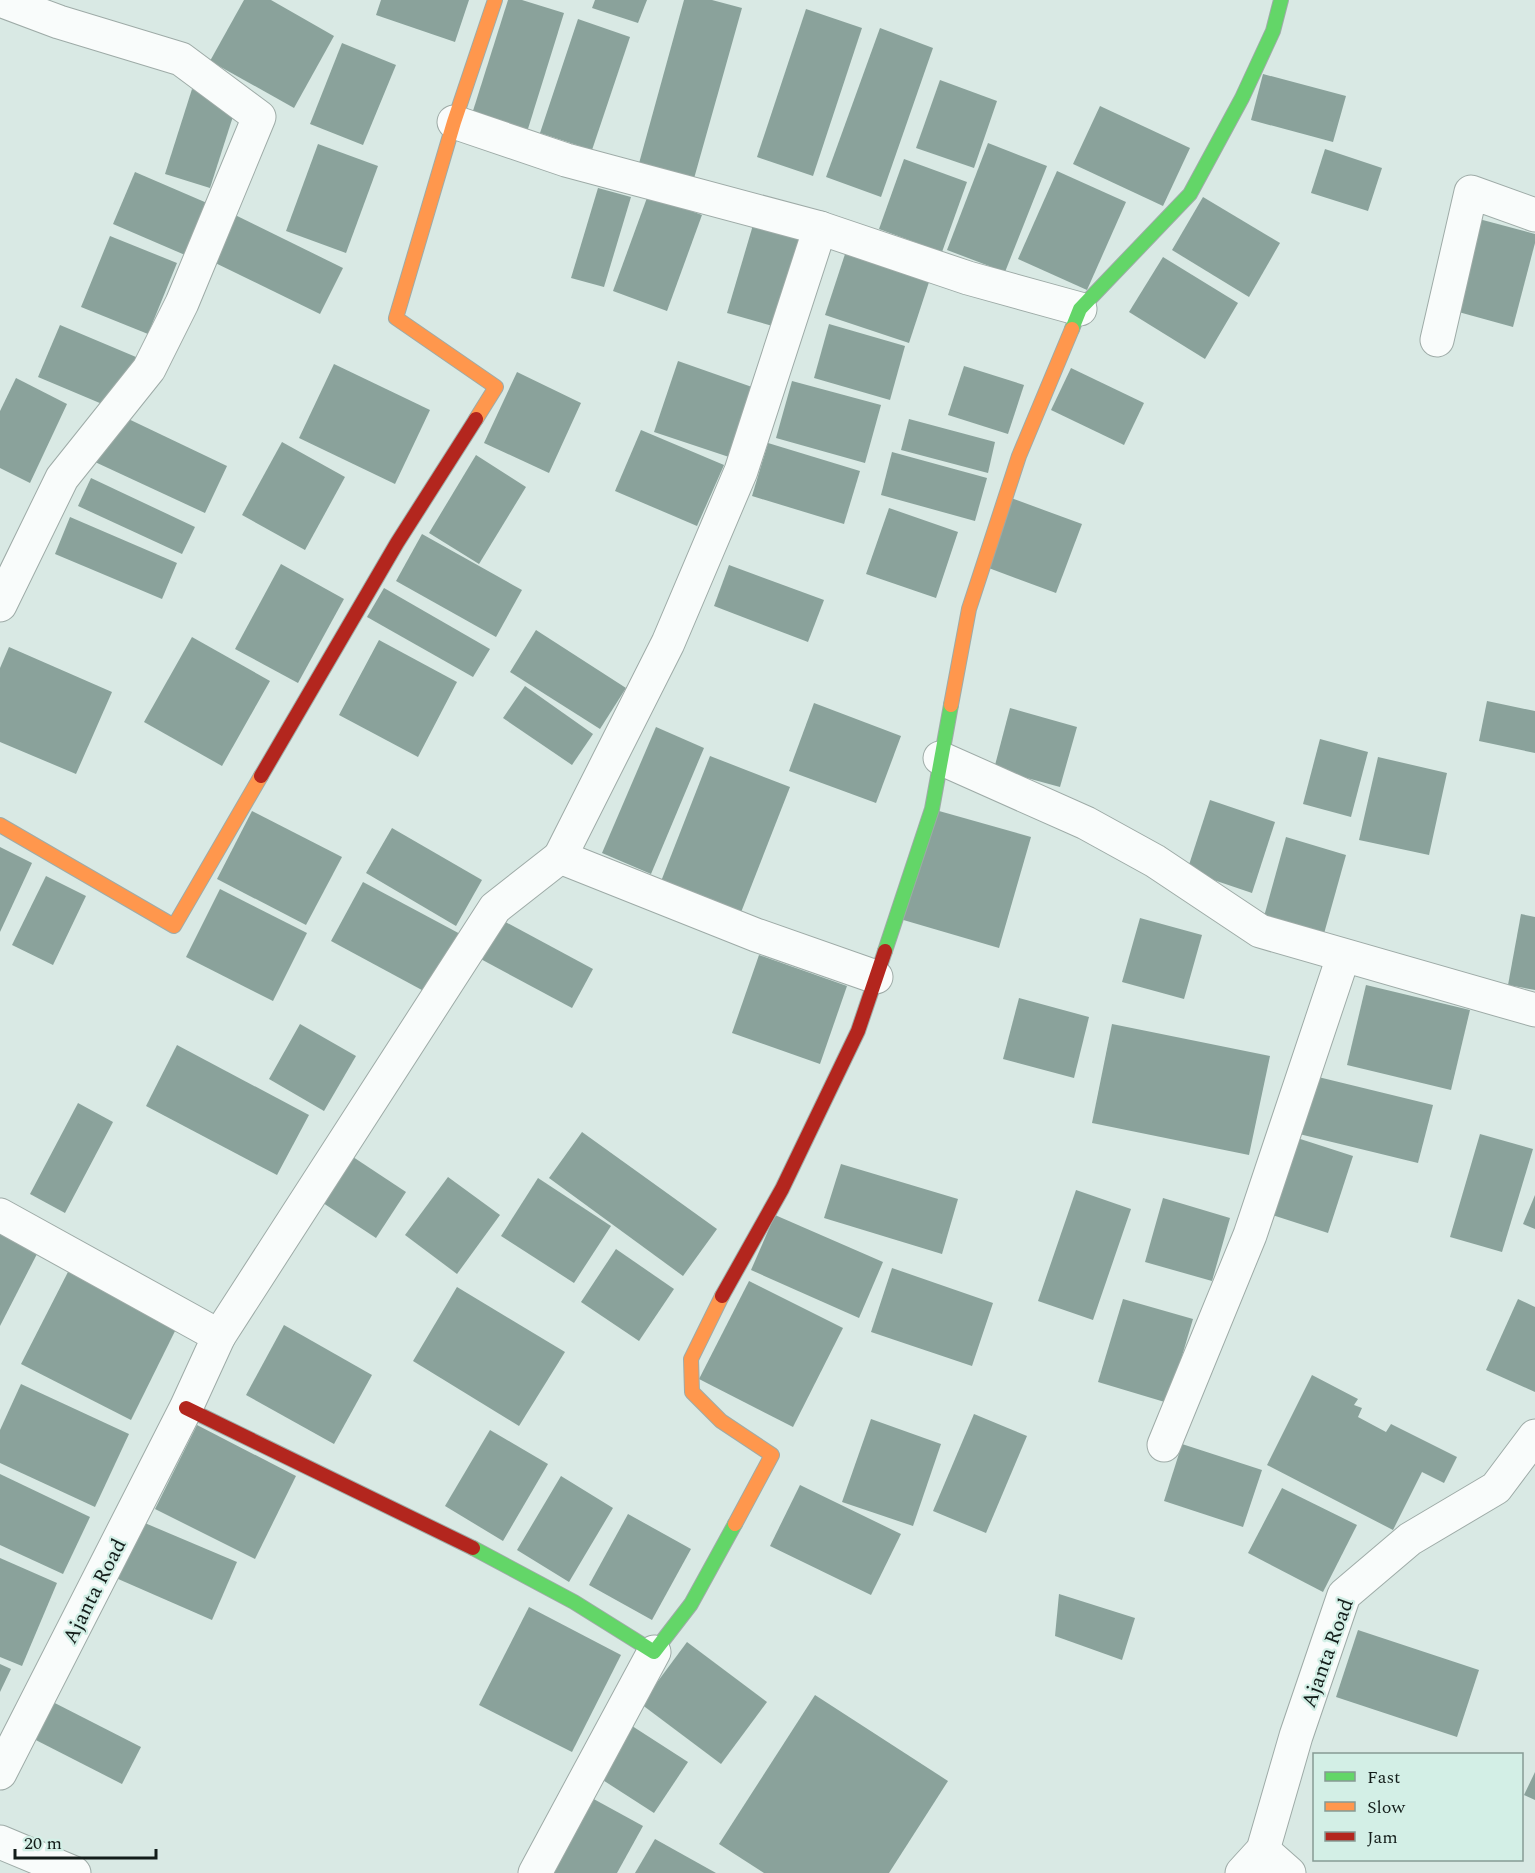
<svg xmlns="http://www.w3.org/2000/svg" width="1535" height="1873" font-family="Spectral,serif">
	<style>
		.building { fill: #8aa29b }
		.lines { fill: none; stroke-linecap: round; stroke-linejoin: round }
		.street-casing { stroke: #9eaba7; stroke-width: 35 }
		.fast-casing { stroke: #9eaba7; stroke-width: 16 }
		.slow-casing { stroke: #9eaba7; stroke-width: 16 }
		.jam-casing { stroke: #9eaba7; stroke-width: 16 }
		.street { stroke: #f9fcfb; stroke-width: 33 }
		.fast { stroke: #63d668; stroke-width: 14 }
		.slow { stroke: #ff974d; stroke-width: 14 }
		.jam { stroke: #b3261e; stroke-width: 14 }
		.labels { text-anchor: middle; stroke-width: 4.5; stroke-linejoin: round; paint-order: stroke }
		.street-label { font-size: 21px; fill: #131d1a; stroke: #d3efe6 }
	</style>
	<rect width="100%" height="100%" fill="#d9e9e4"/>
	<g class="building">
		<path d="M244 0H271L334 36 294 108 210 61Z"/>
		<path d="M381 0H469L455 42 376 15Z"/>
		<path d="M508 0H522L564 13 527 132 472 114Z"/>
		<path d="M595 0H647L638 23 592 8Z"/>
		<path d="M684 0H712L742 8 693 182 638 167Z"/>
		<path d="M806 9 862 28 813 176 757 157Z"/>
		<path d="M578 19 630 37 592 150 540 133Z"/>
		<path d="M880 28 933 48 881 197 826 177Z"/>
		<path d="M342 43 396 65 363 145 310 124Z"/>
		<path d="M1263 74 1346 96 1333 142 1251 120Z"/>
		<path d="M940 80 997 101 974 168 916 148Z"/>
		<path d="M192 89 237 104 210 188 165 174Z"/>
		<path d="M1100 106 1190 148 1163 206 1073 164Z"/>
		<path d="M988 143 1047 166 1005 272 947 250Z"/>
		<path d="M318 144 378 166 346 253 286 231Z"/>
		<path d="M1325 149 1382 168 1368 211 1311 193Z"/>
		<path d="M904 159 967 182 942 252 879 229Z"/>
		<path d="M1057 171 1126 202 1087 290 1018 259Z"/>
		<path d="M135 172 207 203 185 255 113 224Z"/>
		<path d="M598 188 631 197 604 287 571 278Z"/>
		<path d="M648 195 702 215 667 311 613 291Z"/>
		<path d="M1203 197 1280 243 1249 297 1172 250Z"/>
		<path d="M227 211 343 268 320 314 205 258Z"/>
		<path d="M1479 219 1535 234V243L1513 327 1455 311Z"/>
		<path d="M753 225 808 241 783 329 727 313Z"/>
		<path d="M110 236 177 263 148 334 81 307Z"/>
		<path d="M846 251 930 279 909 343 825 315Z"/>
		<path d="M1163 257 1238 303 1205 359 1129 312Z"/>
		<path d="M829 324 905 346 890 400 814 378Z"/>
		<path d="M60 325 136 357 114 409 38 377Z"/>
		<path d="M678 361 752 387 729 457 654 432Z"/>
		<path d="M334 364 430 410 395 484 299 438Z"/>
		<path d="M964 366 1024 385 1008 434 948 415Z"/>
		<path d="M1071 368 1144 403 1124 445 1051 410Z"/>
		<path d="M517 372 581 403 549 473 484 443Z"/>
		<path d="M16 378 67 404 30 483 0 468V411Z"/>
		<path d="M792 381 881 405 865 463 776 438Z"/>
		<path d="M118 414 227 466 205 513 95 462Z"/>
		<path d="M909 419 995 442 988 473 901 450Z"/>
		<path d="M641 430 724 465 697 526 615 491Z"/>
		<path d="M282 442 345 477 305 550 242 515Z"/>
		<path d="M768 443 860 471 844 524 752 496Z"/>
		<path d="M892 452 987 478 975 521 881 495Z"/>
		<path d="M476 455 526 487 479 564 429 533Z"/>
		<path d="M91 478 195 527 182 554 78 506Z"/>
		<path d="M1011 498 1082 524 1056 593 986 567Z"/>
		<path d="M889 508 958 532 936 598 866 574Z"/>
		<path d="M70 517 177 563 162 599 55 554Z"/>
		<path d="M422 534 522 590 496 637 396 581Z"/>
		<path d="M281 564 344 599 298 683 235 649Z"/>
		<path d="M729 565 824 600 808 642 714 606Z"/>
		<path d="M384 588 490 649 473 677 367 617Z"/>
		<path d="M536 630 626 688 600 729 510 672Z"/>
		<path d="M192 637 270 681 222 766 144 722Z"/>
		<path d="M379 640 457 682 418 757 339 715Z"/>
		<path d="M9 647 112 692 76 774 0 742V668Z"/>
		<path d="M525 686 593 734 572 765 503 718Z"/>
		<path d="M1487 701 1535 711V753L1479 741Z"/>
		<path d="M814 703 901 736 876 803 789 771Z"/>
		<path d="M1010 708 1077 727 1060 787 994 769Z"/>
		<path d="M656 727 704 748 651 874 602 853Z"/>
		<path d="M1320 739 1368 752 1351 817 1303 804Z"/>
		<path d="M710 756 790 787 738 920 658 889Z"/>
		<path d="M1378 757 1447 773 1429 855 1359 840Z"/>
		<path d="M1210 800 1275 822 1252 893 1187 871Z"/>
		<path d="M932 809 1031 837 999 948 900 919Z"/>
		<path d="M252 811 342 857 306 925 217 879Z"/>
		<path d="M392 828 482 880 456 926 366 873Z"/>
		<path d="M1286 837 1346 855 1320 948 1260 931Z"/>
		<path d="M0 847 32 863 0 932Z"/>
		<path d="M46 876 86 896 53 965 12 945Z"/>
		<path d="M363 882 464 936 433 996 331 941Z"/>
		<path d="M220 889 307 933 273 1001 186 957Z"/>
		<path d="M1521 914 1535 917V990L1508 985Z"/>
		<path d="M498 918 593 969 572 1008 477 957Z"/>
		<path d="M1140 918 1202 935 1184 999 1122 982Z"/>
		<path d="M759 955 847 986 820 1064 732 1033Z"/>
		<path d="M1366 985 1470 1010 1451 1090 1347 1065Z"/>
		<path d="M1019 998 1089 1017 1074 1078 1003 1059Z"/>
		<path d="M300 1024 356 1056 324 1111 269 1079Z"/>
		<path d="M1112 1024 1270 1056 1249 1155 1092 1123Z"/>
		<path d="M177 1045 309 1115 277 1175 146 1106Z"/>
		<path d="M1306 1074 1433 1105 1418 1163 1291 1132Z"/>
		<path d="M78 1103 113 1122 65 1213 30 1194Z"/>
		<path d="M582 1132 717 1229 683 1276 549 1178Z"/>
		<path d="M1480 1134 1533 1149 1502 1252 1450 1237Z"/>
		<path d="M1291 1136 1353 1156 1328 1233 1266 1213Z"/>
		<path d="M344 1151 406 1192 376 1238 314 1197Z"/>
		<path d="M841 1164 958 1199 942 1254 824 1218Z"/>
		<path d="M448 1177 500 1215 457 1274 405 1235Z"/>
		<path d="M538 1178 611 1226 574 1283 501 1236Z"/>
		<path d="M1076 1190 1131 1209 1093 1320 1038 1301Z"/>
		<path d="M1535 1195V1229L1523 1224Z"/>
		<path d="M1163 1198 1230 1218 1212 1281 1145 1262Z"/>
		<path d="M775 1215 883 1262 859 1318 751 1270Z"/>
		<path d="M0 1234 37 1254 0 1326Z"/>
		<path d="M616 1249 674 1289 639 1341 581 1302Z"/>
		<path d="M892 1268 993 1303 972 1366 871 1332Z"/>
		<path d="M69 1270 178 1325 131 1420 21 1364Z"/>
		<path d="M749 1281 843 1328 793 1427 699 1379Z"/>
		<path d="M457 1287 565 1352 519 1426 413 1361Z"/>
		<path d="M1123 1299 1193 1319 1168 1403 1098 1382Z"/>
		<path d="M1518 1299 1535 1307V1392L1486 1370Z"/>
		<path d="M284 1325 372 1375 334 1444 246 1395Z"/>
		<path d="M1312 1375 1358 1399 1354 1405 1362 1408 1358 1417 1386 1432 1391 1424 1457 1457 1444 1483 1422 1472 1393 1530 1267 1465Z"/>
		<path d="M21 1384 129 1434 95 1507 0 1463V1430Z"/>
		<path d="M974 1414 1027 1436 986 1533 933 1511Z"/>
		<path d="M871 1419 941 1444 913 1526 842 1502Z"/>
		<path d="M197 1425 296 1476 255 1559 155 1509Z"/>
		<path d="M490 1430 548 1464 503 1541 445 1506Z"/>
		<path d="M1182 1444 1262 1470 1243 1527 1164 1501Z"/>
		<path d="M0 1474 90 1517 63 1574 0 1545Z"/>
		<path d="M561 1476 613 1508 569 1582 517 1550Z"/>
		<path d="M800 1485 901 1534 871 1595 770 1546Z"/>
		<path d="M1282 1488 1357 1525 1323 1592 1248 1553Z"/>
		<path d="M628 1514 691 1549 652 1620 589 1585Z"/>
		<path d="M133 1518 237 1562 212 1620 109 1575Z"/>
		<path d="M0 1558 57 1583 22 1666 0 1657Z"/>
		<path d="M1059 1594 1135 1618 1122 1660 1055 1636Z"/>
		<path d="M529 1607 621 1655 572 1752 479 1705Z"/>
		<path d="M1358 1630 1479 1670 1457 1737 1336 1697Z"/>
		<path d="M687 1642 767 1702 721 1764 641 1704Z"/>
		<path d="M0 1664 11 1669 0 1692Z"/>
		<path d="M815 1695 948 1781 889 1873H764L719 1844Z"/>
		<path d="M43 1697 141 1747 122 1784 24 1734Z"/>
		<path d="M629 1724 688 1762 654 1813 595 1775Z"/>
		<path d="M1535 1772V1800L1524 1795Z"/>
		<path d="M590 1797 643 1826 617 1873H548Z"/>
		<path d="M655 1839 716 1873H635Z"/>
	</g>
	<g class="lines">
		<g class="street-casing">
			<g id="street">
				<path d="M454 122 566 160 820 228 968 278 1080 309"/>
				<path d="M820 228 741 471 668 643 560 857 756 935 876 977"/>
				<path d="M1437 340 1471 192 1535 215"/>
				<path d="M0 605 62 478 149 369 182 303 259 117 181 59 59 22 0 0"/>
				<path d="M940 758 1086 823 1155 861 1260 931 1535 1010"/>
				<path d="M0 1215 219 1336 186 1408 0 1773"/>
				<path d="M219 1336 495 908 560 857"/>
				<path d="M1164 1445 1250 1235 1343 957"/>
				<path d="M0 1842 74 1873"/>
				<path d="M1263 1850 1289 1873"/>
				<path d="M535 1873 654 1652"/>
				<path d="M1242 1873 1263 1850 1296 1736 1344 1595 1410 1539 1496 1488 1535 1436"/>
			</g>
		</g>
		<g class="fast-casing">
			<g id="fast">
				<path d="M1072 329 1080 309 1190 194 1242 98 1273 31 1281 0"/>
				<path d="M885 951 932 809 951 705"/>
				<path d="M473 1548 574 1602 654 1652 691 1604 735 1524"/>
			</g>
		</g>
		<g class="slow-casing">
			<g id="slow">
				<path d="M476 419 496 387 396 318 454 122 495 0"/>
				<path d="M951 705 969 609 1019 456 1072 329"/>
				<path d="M0 825 174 926 261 776"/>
				<path d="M722 1296 691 1359 692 1392 721 1421 772 1455 735 1524"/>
			</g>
		</g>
		<g class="jam-casing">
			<g id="jam">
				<path d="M261 776 397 543 476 419"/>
				<path d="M722 1296 782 1189 858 1031 885 951"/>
				<path d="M186 1408 473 1548"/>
			</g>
		</g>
		<use href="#street" class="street"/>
		<use href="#fast" class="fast"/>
		<use href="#slow" class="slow"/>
		<use href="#jam" class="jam"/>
	</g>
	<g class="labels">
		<g class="street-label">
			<text transform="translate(94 1591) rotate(-63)" y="7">Ajanta Road</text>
			<text transform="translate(1327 1653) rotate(-70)" y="7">Ajanta Road</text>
		</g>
	</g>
	<rect x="1313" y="1753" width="210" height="108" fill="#d3efe6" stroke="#869b94" stroke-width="1.5"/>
	<rect x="1325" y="1772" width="30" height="9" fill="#63d668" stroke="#869b94" stroke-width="1.5"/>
	<text x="1367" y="1783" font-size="18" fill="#131d1a">Fast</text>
	<rect x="1325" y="1802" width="30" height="9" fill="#ff974d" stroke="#869b94" stroke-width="1.5"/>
	<text x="1367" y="1813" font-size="18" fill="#131d1a">Slow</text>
	<rect x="1325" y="1832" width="30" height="9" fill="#b3261e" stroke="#869b94" stroke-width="1.5"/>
	<text x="1367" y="1843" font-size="18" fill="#131d1a">Jam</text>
	<path d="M15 1849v9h141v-9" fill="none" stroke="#131d1a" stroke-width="3"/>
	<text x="24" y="1849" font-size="18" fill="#131d1a" stroke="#d3efe6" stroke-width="4.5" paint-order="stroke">20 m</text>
</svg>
